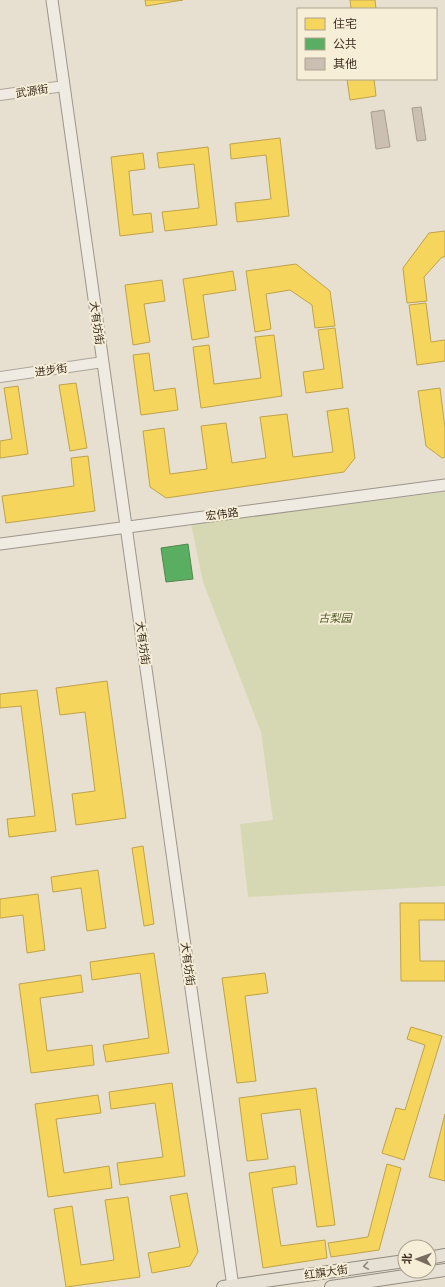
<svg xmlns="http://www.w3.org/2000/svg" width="445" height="1287" font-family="'Times New Roman','Noto Sans SC',serif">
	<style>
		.green { fill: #d6d7b3 }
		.homes { fill: #f6d55c; stroke: #bea34a }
		.public { fill: #5aae61; stroke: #51884e }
		.building { fill: #cbbfb2; stroke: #a89c90 }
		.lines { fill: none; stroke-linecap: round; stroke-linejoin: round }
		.tertiary-casing { stroke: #ada599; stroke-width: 12 }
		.secondary-casing { stroke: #9c958a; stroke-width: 13 }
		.primary-casing { stroke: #928b80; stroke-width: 14 }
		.tertiary { stroke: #efebe3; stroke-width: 10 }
		.secondary { stroke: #efebe3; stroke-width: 11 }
		.primary { stroke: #e6e1d4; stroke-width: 12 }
		.oneway { stroke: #92887a }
		.labels { text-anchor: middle; stroke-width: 4; stroke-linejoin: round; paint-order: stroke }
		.street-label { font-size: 11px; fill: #3d2e20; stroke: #f7eed8 }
		.park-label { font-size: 11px; font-style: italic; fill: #4d5a26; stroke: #f7eed8 }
	</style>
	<rect width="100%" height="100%" fill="#e7e0d1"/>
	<path class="green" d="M445 492V886L248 897 240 824 273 820 261 732 203 582 191 524Z"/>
	<g class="homes">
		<path d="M145 0H183L146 6Z"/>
		<path d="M350 0H375L376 9H351Z"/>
		<path d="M347 79H374L376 96 350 100Z"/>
		<path d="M280 138 289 216 237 222 235 203 271 199 266 155 231 159 230 144Z"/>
		<path d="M208 147 217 225 165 231 162 212 199 208 194 164 159 168 157 153Z"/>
		<path d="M143 153 145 169 129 171 133 215 151 213 153 232 120 236 111 157Z"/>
		<path d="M445 231V257H442L424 277 427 301 407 303 403 268 429 233Z"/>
		<path d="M296 264 330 291 335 326 315 328 312 305 290 290 266 294 271 329 255 332 246 271Z"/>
		<path d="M233 271 236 290 203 295 209 337 192 340 183 279Z"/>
		<path d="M162 280 165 301 144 304 150 342 133 345 125 285Z"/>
		<path d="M426 303 431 342 445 340V361L417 365 409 305Z"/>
		<path d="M335 328 343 388 306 393 303 372 324 369 318 330Z"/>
		<path d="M274 335 282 396 201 408 193 347 209 345 214 384 261 378 255 337Z"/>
		<path d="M149 353 154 391 175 388 178 410 141 415 133 355Z"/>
		<path d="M76 383 87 448 70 451 59 385Z"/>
		<path d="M18 386 28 454 0 458V441L12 439 4 388Z"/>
		<path d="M440 388 445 428V457L442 458 426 446 418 391Z"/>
		<path d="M348 408 355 458 344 472 166 498 150 487 143 431 164 428 170 474 207 469 201 426 226 423 232 463 266 458 260 417 287 414 293 457 333 452 327 411Z"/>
		<path d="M88 456 95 511 6 523 2 496 74 486 71 458Z"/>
		<path d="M107 681 126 818 76 825 72 794 95 791 85 712 60 715 56 688Z"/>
		<path d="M37 690 56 831 9 837 7 819 35 816 21 706 0 708V694Z"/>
		<path d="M143 846 154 924 144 926 132 848Z"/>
		<path d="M98 870 106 928 87 931 81 888 53 892 51 877Z"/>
		<path d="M38 894 45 950 27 953 23 915 0 918V899Z"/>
		<path d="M400 903H445V920H419L420 961H445V981H401Z"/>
		<path d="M154 953 169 1053 106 1062 103 1045 149 1038 140 973 92 980 90 962Z"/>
		<path d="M265 973 268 993 245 996 256 1081 237 1083 222 978Z"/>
		<path d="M81 975 83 992 40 998 47 1051 92 1045 94 1065 31 1073 19 984Z"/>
		<path d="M411 1027 442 1036 404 1160 382 1153 396 1108 405 1110 425 1045 407 1039Z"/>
		<path d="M172 1083 185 1176 120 1185 117 1163 163 1157 155 1103 111 1109 109 1092Z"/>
		<path d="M316 1088 335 1225 317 1227 300 1109 261 1114 268 1159 247 1161 239 1098Z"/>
		<path d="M98 1095 101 1113 56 1119 64 1173 109 1166 112 1188 48 1197 35 1104Z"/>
		<path d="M445 1114V1181L429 1177Z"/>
		<path d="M387 1164 401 1168 379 1250 331 1257 328 1243 368 1237Z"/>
		<path d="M295 1166 297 1184 272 1188 281 1246 325 1240 327 1258 263 1268 249 1173Z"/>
		<path d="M187 1193 198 1252 190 1266 152 1273 148 1253 180 1247 170 1196Z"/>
		<path d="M128 1197 140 1277 66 1287 54 1209 72 1206 81 1265 114 1260 105 1200Z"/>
	</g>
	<path class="public" d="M188 544 193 579 166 582 161 548Z"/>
	<g class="building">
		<path d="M421 107 426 140 417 141 412 108Z"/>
		<path d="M384 110 390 147 376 149 371 112Z"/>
	</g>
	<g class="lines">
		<g class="tertiary-casing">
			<g id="tertiary">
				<path d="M0 95 64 86"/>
				<path d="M0 377 103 362"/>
			</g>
		</g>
		<g class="secondary-casing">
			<g id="secondary">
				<path d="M52 0 233 1287"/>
				<path d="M0 544 445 485"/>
			</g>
		</g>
		<g class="primary-casing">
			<g id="primary">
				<path d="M429 1258 445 1255"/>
				<path d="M223 1287 405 1261"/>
				<path d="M331 1287 445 1270"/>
			</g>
		</g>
		<use href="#tertiary" class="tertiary"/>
		<use href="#secondary" class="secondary"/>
		<use href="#primary" class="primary"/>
	</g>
	<defs><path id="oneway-chevron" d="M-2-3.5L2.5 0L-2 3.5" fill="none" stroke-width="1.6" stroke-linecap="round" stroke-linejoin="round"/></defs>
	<use class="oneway" href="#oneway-chevron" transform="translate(366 1266) rotate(172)"/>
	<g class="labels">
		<g class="street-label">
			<text transform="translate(32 91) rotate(-9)" y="4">武源街</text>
			<text transform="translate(97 323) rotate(82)" y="4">大有坊街</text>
			<text transform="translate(51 370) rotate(-8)" y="4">进步街</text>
			<text transform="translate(222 514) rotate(-7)" y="4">宏伟路</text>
			<text transform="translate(143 643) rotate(82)" y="4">大有坊街</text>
			<text transform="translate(188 964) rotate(82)" y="4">大有坊街</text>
			<text transform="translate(326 1272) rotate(-8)" y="4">红旗大街</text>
		</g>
		<g class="park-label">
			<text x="335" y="622">古梨园</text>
		</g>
	</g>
	<rect x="297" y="8" width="140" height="72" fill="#f7eed8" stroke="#ada18e"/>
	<rect x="305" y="18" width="20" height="12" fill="#f6d55c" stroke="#ada18e"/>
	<text x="333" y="28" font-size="12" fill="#3d2e20">住宅</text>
	<rect x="305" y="38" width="20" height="12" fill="#5aae61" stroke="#ada18e"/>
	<text x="333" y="48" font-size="12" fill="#3d2e20">公共</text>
	<rect x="305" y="58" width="20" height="12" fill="#cbbfb2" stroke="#ada18e"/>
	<text x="333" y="68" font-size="12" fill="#3d2e20">其他</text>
	<g transform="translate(417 1259) rotate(272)"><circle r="19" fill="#f7eed8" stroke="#ada18e"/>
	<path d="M0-3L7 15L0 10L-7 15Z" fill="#786c5e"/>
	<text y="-6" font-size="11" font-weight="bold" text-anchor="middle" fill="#3d2e20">北</text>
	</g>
</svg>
